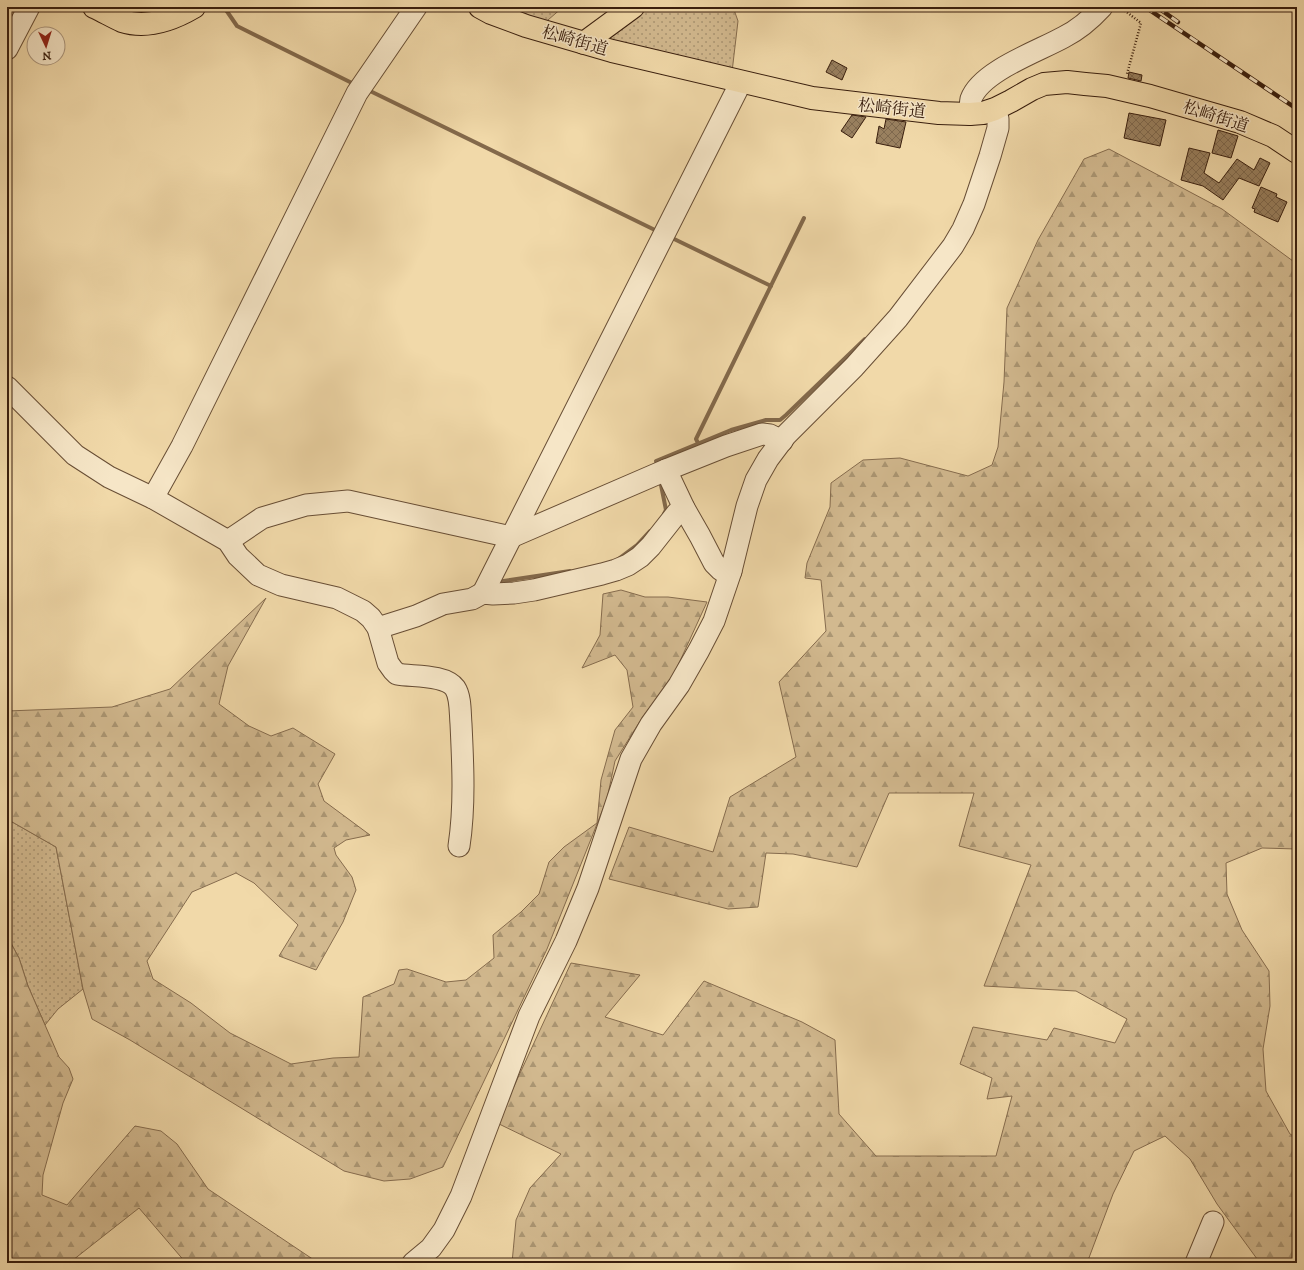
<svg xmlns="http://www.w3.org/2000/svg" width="1304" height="1270" font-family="'IM FELL DW Pica','Noto Serif JP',serif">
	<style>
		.grass { fill: url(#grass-dots); stroke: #866c4e }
		.forest { fill: url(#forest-firs); stroke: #866c4e }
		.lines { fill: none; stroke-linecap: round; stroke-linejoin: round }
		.stream { stroke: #83694b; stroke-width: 4 }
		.building { fill: url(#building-cross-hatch); stroke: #3a1f0e }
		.minor-casing { stroke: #684e35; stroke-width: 23 }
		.major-casing { stroke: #3a1f0e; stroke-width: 24 }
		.path { stroke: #3a1f0e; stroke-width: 2.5; stroke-dasharray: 1 2; stroke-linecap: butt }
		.minor { stroke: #f6e6c7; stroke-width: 21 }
		.major { stroke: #f1d9a9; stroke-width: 22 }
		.rail-casing { stroke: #3a1f0e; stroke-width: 4.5 }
		.rail { stroke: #f6e6c7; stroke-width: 3; stroke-dasharray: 9; stroke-linecap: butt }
		.labels { text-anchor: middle; stroke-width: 3; stroke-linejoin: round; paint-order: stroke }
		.street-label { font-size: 17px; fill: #3a1f0e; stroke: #f6e6c7 }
	</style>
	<defs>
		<pattern id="grass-dots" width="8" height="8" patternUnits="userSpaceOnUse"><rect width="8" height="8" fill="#d2b98f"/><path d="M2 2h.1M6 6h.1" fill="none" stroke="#ab9673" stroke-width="1.8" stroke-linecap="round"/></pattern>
		<pattern id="forest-firs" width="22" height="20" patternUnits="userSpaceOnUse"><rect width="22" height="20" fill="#d2b98f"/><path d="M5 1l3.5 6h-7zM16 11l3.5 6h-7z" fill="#ab9673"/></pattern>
		<pattern id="building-cross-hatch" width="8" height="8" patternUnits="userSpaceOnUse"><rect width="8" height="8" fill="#99805f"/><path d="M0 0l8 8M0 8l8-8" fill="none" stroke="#7e684d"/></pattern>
	</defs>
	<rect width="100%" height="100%" fill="#f1d9a9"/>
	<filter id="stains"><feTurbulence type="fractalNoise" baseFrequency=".005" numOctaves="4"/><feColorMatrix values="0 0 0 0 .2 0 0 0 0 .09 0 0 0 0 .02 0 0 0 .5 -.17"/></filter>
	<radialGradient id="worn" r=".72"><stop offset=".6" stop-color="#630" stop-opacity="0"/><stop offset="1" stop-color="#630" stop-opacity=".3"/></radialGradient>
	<g class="grass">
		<path d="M501 7H563L541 26Z"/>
		<path d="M643 7H696L708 10 709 7H733L738 21 732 72 609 42V32Z"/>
		<path d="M7 819 56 847 83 989 58 1009 45 1025 28 986 19 958 7 936Z"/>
	</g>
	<g class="forest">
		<path d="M1109 149 1222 209 1297 264V849L1262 848 1226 863 1227 894 1242 930 1269 971 1270 1006 1263 1049 1266 1091 1290 1134 1297 1138V1263H1260L1217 1204 1190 1159 1165 1136 1134 1151 1113 1194 1087 1263H512L516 1220 530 1188 561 1154 497 1123 571 963 640 975 605 1017 663 1035 704 981 802 1022 835 1040 839 1114 876 1156H996L1012 1096 987 1099 992 1078 960 1064 973 1027 1047 1040 1054 1028 1115 1043 1127 1019 1076 991 984 986 1031 865 959 846 974 793H889L857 867 793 854 766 853 758 907 728 909 609 879 629 827 713 852 730 797 796 757 779 682 826 631 821 580 805 578 807 563 830 507 831 483 863 460 900 458 968 476 992 465 998 447 1004 382 1007 308 1038 240 1084 159Z"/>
		<path d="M621 590 645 597H668L707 602 674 674 642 718 615 761 607 799 547 949 443 1167 410 1179 384 1181 344 1171 130 1040 92 1019 83 989 56 847 7 819V711L112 707 170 689 266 598 228 666 219 704 249 726 271 736 293 728 335 754 318 784 324 801 370 835 346 840 334 848 336 855 352 877 356 890 343 922 316 970 279 956 298 925 254 883 236 873 192 892 147 961 153 979 191 1003 230 1033 291 1064 333 1058 359 1057 363 997 394 984 399 970 407 969 446 982 466 980 494 958 493 935 521 912 539 894 549 862 564 847 597 823 601 780 615 730 633 707 627 670 615 655 582 668 600 635 603 594Z"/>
		<path d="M7 936 19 958 28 986 59 1057 69 1068 73 1079 63 1103 43 1175 42 1195 67 1205 135 1126 161 1131 177 1144 208 1189 317 1262 186 1263 139 1208 73 1260 74 1263H7Z"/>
	</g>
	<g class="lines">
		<g class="stream">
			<path d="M224 7 237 26 356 85"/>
			<path d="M366 89 659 232"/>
			<path d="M670 237 771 286"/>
			<path d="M698 443 696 439 804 218"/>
			<path d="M658 468 656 461 731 430 766 420H780L786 415 865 339"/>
			<path d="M660 480 666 510 664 514"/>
			<path d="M617 560 637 545 650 531"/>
			<path d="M497 582 570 571"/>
		</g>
	</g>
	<g class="building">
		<path d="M832 60 847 68 842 80 826 72Z"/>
		<path d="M1129 72 1142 75 1141 81 1128 78Z"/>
		<path d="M1129 113 1166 120 1160 146 1124 138Z"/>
		<path d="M852 115 866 117 852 138 841 131Z"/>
		<path d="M886 119 906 122 900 148 876 143 879 126 884 129Z"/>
		<path d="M1218 130 1238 136 1231 158 1212 153Z"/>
		<path d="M1189 148 1210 153 1204 173 1219 183 1237 159 1254 170 1260 158 1270 163 1259 186 1239 178 1223 200 1203 186 1181 180Z"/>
		<path d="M1261 187 1277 194 1276 197 1287 202 1278 222 1254 212 1255 209 1252 208Z"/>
	</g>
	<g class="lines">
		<g class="minor-casing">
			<g id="minor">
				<path d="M7 49 29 7"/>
				<path d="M970 114C970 109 970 104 971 99 981 71 1039 51 1064 37 1078 30 1091 19 1102 7"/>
				<path d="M7 387 75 455 109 477 153 498 228 541 238 556 258 575 281 585 337 598 363 611 371 618 378 628 388 663 393 670 397 674C412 677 445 674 455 688 461 697 460 713 461 724 463 765 465 806 459 846"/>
				<path d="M666 470 684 508 700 536 714 563 721 570 731 571"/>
				<path d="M153 498 182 446 357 93 416 7"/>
				<path d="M228 541 262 518 306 505 348 501 511 537 666 470 726 446 762 434 770 435 782 441"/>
				<path d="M483 593 741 82"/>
				<path d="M378 628 416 616 443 604 472 599 483 593 493 594 514 593 534 590 602 574 616 570 628 565 640 557 651 546 677 513 684 508"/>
				<path d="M413 1263 431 1248 444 1230 461 1196 529 1016 566 941 588 888 631 759 651 724 679 685 699 650 714 621 731 571 747 506 756 480 768 459 786 435 854 367 898 318 953 246 963 229 974 204 990 156 998 128V119L995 109"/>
				<path d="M1196 1263 1213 1222"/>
			</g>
		</g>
		<g class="major-casing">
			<g id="major">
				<path d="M94 7C103 11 113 17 122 21 147 29 172 20 194 7"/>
				<path d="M480 7 491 13 526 26 612 51 812 98 939 113 970 114 983 113 995 109 1011 101 1032 89 1044 84 1067 82 1085 84 1107 86 1150 96 1240 122 1273 136 1297 152"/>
				<path d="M584 43 633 7"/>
			</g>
		</g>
		<path class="path" d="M1120 7 1141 23 1127 74"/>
		<use href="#minor" class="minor"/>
		<use href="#major" class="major"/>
		<g class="rail-casing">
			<g id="rail">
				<path d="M1145 7 1297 109"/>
				<path d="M1157 7 1178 22"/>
			</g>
		</g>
		<use href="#rail" class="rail"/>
	</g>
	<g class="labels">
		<g class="street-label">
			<text transform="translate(575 40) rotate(16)" y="6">松崎街道</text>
			<text transform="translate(892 108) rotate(6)" y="6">松崎街道</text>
			<text transform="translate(1216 116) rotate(18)" y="6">松崎街道</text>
		</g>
	</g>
	<rect width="1304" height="1270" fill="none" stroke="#f1d9a9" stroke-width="24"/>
	<rect x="8" y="8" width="1288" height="1254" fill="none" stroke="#3a1f0e" stroke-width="2"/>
	<rect x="12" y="12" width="1280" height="1246" fill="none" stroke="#3a1f0e"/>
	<g transform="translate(46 46) rotate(176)"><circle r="19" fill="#f6e6c7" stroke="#ab967d"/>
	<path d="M0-3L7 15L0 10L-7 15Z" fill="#8f2418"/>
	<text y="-6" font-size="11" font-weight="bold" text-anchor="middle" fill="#3a1f0e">N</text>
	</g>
	<rect width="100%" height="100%" filter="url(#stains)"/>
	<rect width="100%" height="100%" fill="url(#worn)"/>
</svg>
